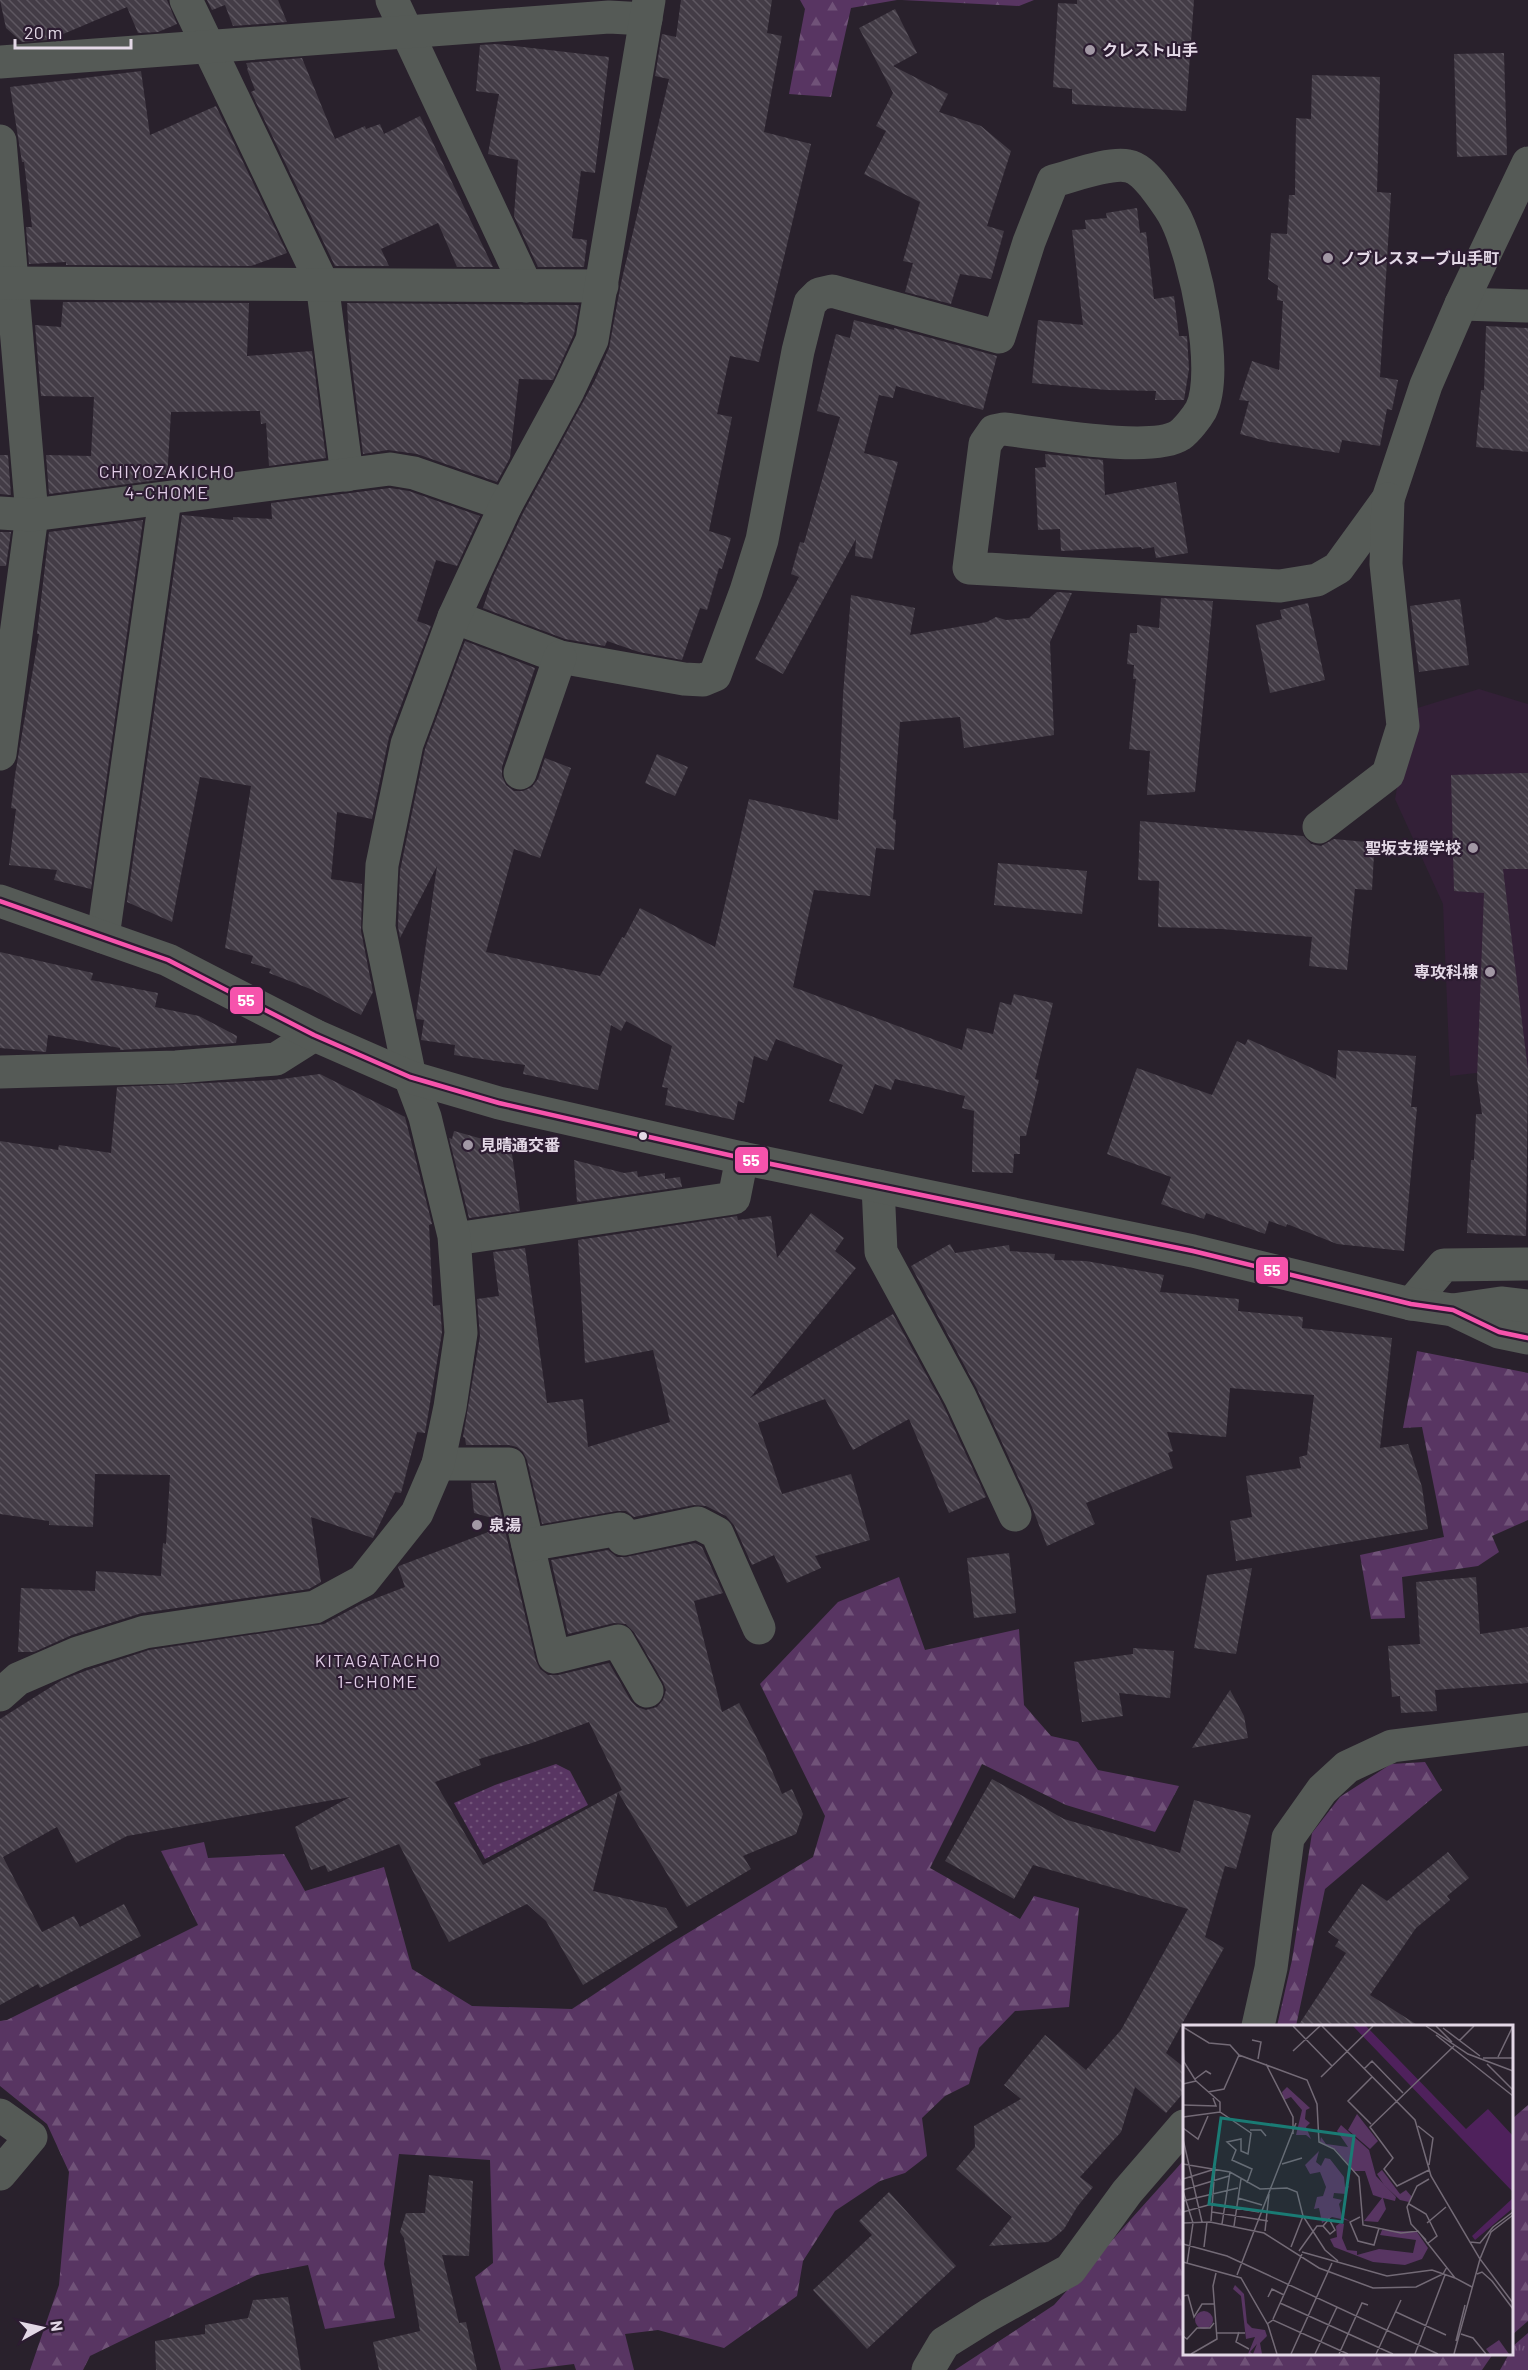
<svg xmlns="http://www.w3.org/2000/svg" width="1528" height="2370" font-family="Barlow,'Noto Sans JP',sans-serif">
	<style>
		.built { fill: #332037 }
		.grass { fill: url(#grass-dots) }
		.forest { fill: url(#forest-firs) }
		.park { fill: url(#park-tufts) }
		.building { fill: url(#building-back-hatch) }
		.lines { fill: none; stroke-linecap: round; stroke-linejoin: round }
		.minor { stroke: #555a56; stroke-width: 33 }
		.tertiary { stroke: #555a56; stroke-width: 33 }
		.bus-1-casing { stroke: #2c1c31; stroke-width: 9 }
		.bus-1 { stroke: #f653ac; stroke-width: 4.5 }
		.poi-dot { fill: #a298a5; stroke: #2c1c31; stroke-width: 2 }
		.bus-dot { fill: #e3d8e6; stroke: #2c1c31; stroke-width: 2 }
		.labels { text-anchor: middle; stroke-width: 4.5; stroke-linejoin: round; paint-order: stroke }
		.poi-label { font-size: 16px; font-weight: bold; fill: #e3d8e6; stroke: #2c1c31; text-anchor: start }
		.neighbourhood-label { font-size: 18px; letter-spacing: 1.5px; fill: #e1cce7; stroke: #2c1c31 }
		.inset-road { fill: none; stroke: #736a76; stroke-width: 1.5 }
		.view { fill: #1a7b74; fill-opacity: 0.15; stroke: #1a7b74; stroke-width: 3 }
		.inset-edge { fill: none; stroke: #e3d8e6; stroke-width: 3 }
		.line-badge { stroke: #2c1c31; stroke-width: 2 }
		.badge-label { font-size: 16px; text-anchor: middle; font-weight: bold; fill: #fff }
	</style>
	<defs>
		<pattern id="grass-dots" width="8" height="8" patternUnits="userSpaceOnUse" patternTransform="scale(1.5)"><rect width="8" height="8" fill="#583562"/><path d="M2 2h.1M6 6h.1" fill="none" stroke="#705278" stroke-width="1.8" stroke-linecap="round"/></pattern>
		<pattern id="forest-firs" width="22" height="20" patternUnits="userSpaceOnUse" patternTransform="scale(1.5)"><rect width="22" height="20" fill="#583562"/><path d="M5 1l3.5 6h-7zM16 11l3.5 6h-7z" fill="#705278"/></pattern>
		<pattern id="park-tufts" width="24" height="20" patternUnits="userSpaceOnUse" patternTransform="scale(1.5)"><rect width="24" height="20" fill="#583562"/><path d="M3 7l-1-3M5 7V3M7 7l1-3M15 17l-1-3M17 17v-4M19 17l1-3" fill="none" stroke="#705278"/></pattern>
		<pattern id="building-back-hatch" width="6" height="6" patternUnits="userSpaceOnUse" patternTransform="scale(1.5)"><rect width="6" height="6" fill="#433c46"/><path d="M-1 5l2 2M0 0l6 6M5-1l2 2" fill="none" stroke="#5e5761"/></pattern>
	</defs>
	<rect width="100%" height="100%" fill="#29212c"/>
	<path class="built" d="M1479 689 1528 704V1067L1450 1076 1443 904 1395 799 1411 710Z"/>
	<path class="grass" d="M556 1764 570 1771 588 1805 485 1859 454 1803 495 1785Z"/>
	<g class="forest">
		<path d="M800 0H897L851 8 831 97 789 94 805 9Z"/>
		<path d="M902 0H1034L1019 6Z"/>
		<path d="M1417 1351 1528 1373V1520L1492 1536 1499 1552 1478 1566 1402 1577 1405 1618 1371 1619 1360 1555 1444 1537 1422 1427 1403 1428Z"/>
		<path d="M899 1577 925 1650 1019 1629 1024 1705 1051 1736 1078 1742 1098 1770 1179 1786 1155 1832 1066 1805 982 1764 930 1868 1020 1919 1034 1896 1079 1908 1069 2007 1015 2011 979 2048 969 2084 945 2096 922 2118 927 2156 905 2173 880 2181 835 2211 803 2261 797 2296 724 2348 658 2330 625 2334 634 2370H576L574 2364 526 2370H501L475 2277 493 2263 490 2160 399 2154 384 2264 395 2318 325 2329 308 2265 257 2275 90 2356 83 2370H30L59 2285 69 2172 47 2124 0 2086V2021L7 2020 198 1925 161 1851 204 1842 208 1858 284 1854 305 1891 384 1867 412 1969 472 2006 572 2009 668 1945 813 1857 825 1816 760 1684 838 1602Z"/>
		<path d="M1425 1762 1442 1790 1325 1889 1296 2026H1277L1292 1960 1312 1833 1340 1797 1391 1764Z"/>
		<path d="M1528 2105V2321L1512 2335V2119Z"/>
		<path d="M1184 2160V2354H1493L1482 2370H955L1054 2305Z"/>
	</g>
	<path class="park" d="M1528 2333V2370H1500L1509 2354H1512L1513 2346Z"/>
	<g class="building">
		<path d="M0 0H167L177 24 158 32 138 33 127 7 49 40 22 42 6 28Z"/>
		<path d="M207 0H278L287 22 233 26 225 5 212 10Z"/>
		<path d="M681 0H772L767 33 782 36 764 132 811 144 759 362 730 356 717 414 732 417 709 531 731 538 722 569 719 568 707 610 700 608 682 660 639 652 607 641 605 646 565 639 483 608 493 577 523 513 595 380 609 348 621 283 669 79 655 76 662 34 676 37Z"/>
		<path d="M1077 0H1194L1186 111 1072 104V89L1053 87 1058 3 1077 4Z"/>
		<path d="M895 9 917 53 893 66 948 94 939 112 981 126 1011 151 987 226 1004 231 991 279 960 274 951 304 905 292 913 263 903 261 920 202 864 174 886 131 876 126 893 93 859 28Z"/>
		<path d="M497 44 609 57 595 173 581 171 572 238 587 240 584 267H538L514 216 518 160 488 154 499 94 476 91 480 45Z"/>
		<path d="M1504 53 1507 155 1457 157 1454 54Z"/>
		<path d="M302 58 335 139 365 126 366 129 380 124 384 134 420 116 493 267H457L438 223 381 249 389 266H335L251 92 255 90 247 69 248 68 246 63Z"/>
		<path d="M141 71 150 135 216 106 287 253 251 266 66 265V262L29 264 26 227H32L24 162H22L10 87Z"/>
		<path d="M1312 75 1380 77 1377 192 1391 193 1380 377 1398 380 1392 410 1387 409 1380 446 1342 440 1339 453 1266 441 1240 434 1249 401 1239 400 1252 361 1279 370 1283 301 1277 300 1278 286 1268 279 1271 233 1287 234 1289 195H1295L1296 118 1311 119Z"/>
		<path d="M1137 208 1140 233 1146 232 1154 299 1174 296 1179 336H1187L1189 369 1184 400H1155L1156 391 1107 390 1032 383 1038 320 1083 325 1072 230 1086 229 1085 220 1107 218 1106 213Z"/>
		<path d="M63 302 249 303 247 356 312 351 326 458 269 466 266 423 261 424 260 411 171 412 167 479 49 494 46 455 91 456 94 397 41 396 35 325 61 327Z"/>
		<path d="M347 303 579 305 574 334 553 380 519 379 510 458 497 482 417 454 388 450 363 454 349 342Z"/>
		<path d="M854 320 894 330V328L997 356 983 410 896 386 893 398 879 395 864 453 898 462 872 559 855 556 856 539 783 674 755 659 799 577 791 574 800 542 804 543 840 417 817 411 836 334 850 338Z"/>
		<path d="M1486 326 1528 328V452L1476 447 1481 390H1484Z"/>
		<path d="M1045 454 1103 460 1105 495 1176 482 1188 553 1156 558 1154 547 1142 549 1141 547 1061 551 1060 529 1038 530 1035 468 1046 467Z"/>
		<path d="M0 455H8L11 495 0 494Z"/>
		<path d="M390 488 409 491 480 516 457 566 436 560 417 621 431 626 389 737 372 819 337 812 331 879 362 884 361 931 373 992 361 1015 313 990 269 973 271 969 251 963 253 956 225 948 251 786 200 777 172 922 127 902 182 515 233 520V517L272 519 271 503Z"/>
		<path d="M143 520 91 889 54 880 57 870 9 865 16 809 11 808 15 775 39 634H37L49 532Z"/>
		<path d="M0 532H11L6 566H0Z"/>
		<path d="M1057 592 1072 593 1050 642 1054 735 964 748 960 717 900 722 893 819 896 820 894 850 876 848 870 896 814 890 793 987 962 1050 967 1028 993 1034 1000 1002 1011 1005 1014 994 1053 1003 1035 1079 1039 1080 1026 1136H1020V1154H1014L1013 1173 972 1172 974 1111 962 1108 965 1096 895 1079 891 1090 875 1084 863 1114 829 1101 843 1065 776 1039 767 1061 754 1056 744 1103 738 1101 734 1120 665 1105 668 1088 662 1087 672 1046 626 1021 621 1031 611 1025 598 1090 523 1074 525 1065 454 1055 455 1045 421 1040 424 1020 417 1019 416 1015 437 866 400 938 398 926 400 871 425 749 465 641 535 668 502 767V776L506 785 514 791H523L532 787 538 779 545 758 571 768 540 858 514 849 486 952 600 976 622 937 624 938 640 908 715 947 749 799 838 820 843 695 851 595 915 608 910 635 987 622 996 617 1006 620 1029 618Z"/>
		<path d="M1161 598 1213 601 1195 792 1147 795 1150 751 1129 749 1136 679H1133L1134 665 1127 664 1130 633H1137V625L1159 628Z"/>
		<path d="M1460 599 1469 665 1419 672 1410 606Z"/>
		<path d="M1308 603 1325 680 1270 693 1256 625 1282 619 1280 610Z"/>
		<path d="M657 754 688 767 675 796 645 783Z"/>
		<path d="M1528 773V869H1503L1528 1070 1526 1236 1467 1233 1471 1160H1474L1476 1114H1482L1477 1079 1484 893 1454 891 1451 775Z"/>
		<path d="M1140 821 1303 836 1311 844 1321 846 1334 839 1366 842 1365 854H1374L1372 890 1355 889 1347 970 1309 966 1312 937 1222 929 1158 927 1159 881 1138 880Z"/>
		<path d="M998 863 1087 871 1082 914 994 905Z"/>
		<path d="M0 952 93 973 91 980 158 993 155 1007 199 1016 237 1036 236 1043 120 1050V1048L48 1035 46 1052 0 1048Z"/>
		<path d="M1248 1039 1336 1079 1338 1050 1416 1056 1411 1107H1417L1404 1251 1337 1244 1287 1224 1286 1227 1269 1221 1265 1234 1206 1213 1204 1219 1161 1204 1171 1177 1107 1154 1137 1068 1212 1095 1237 1041 1245 1045Z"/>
		<path d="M320 1074 405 1117 432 1224 429 1225 433 1306 440 1305 442 1332 425 1433 417 1432 401 1493 395 1492 373 1538 311 1517 321 1582 309 1589 142 1613 72 1635 34 1652H18L21 1588 95 1591 96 1571 161 1576 163 1543 166 1544 170 1475 95 1474 93 1527 49 1525V1521L0 1514V1141L58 1150 59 1145 111 1153 117 1087 274 1080Z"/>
		<path d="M454 1131 511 1147 520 1211 469 1218 449 1138 452 1139Z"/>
		<path d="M574 1160 624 1173 637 1171 638 1177 665 1173V1179L680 1177 682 1187 577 1202Z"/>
		<path d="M811 1213 844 1238 835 1251 856 1268 750 1398 893 1314 943 1405 986 1497 949 1513 909 1419 853 1450 825 1399 758 1423 782 1494 851 1474 870 1540 815 1556 821 1568 787 1583 774 1555 752 1565 734 1525 726 1516 706 1506 694 1505 634 1517 626 1511H617L542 1524 527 1460 523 1452 517 1447 509 1445H466L465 1438 463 1437 480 1336 477 1299 499 1296 493 1252 525 1248 547 1403 583 1399 588 1447 670 1422 653 1350 585 1363 578 1240 737 1216 738 1220 771 1216 777 1258Z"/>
		<path d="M950 1244 955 1253 1009 1245 1010 1251 1055 1254 1054 1260 1086 1261 1164 1275 1160 1292 1239 1299 1238 1311 1303 1317 1302 1328 1392 1338 1380 1448 1408 1444 1422 1487 1428 1529 1236 1561 1230 1521 1252 1517 1246 1476 1301 1468 1299 1457 1307 1455 1314 1395 1230 1388 1226 1437 1167 1432 1173 1451 1168 1453 1173 1468 1086 1503 1095 1524 1047 1546 1032 1507 977 1389 911 1266Z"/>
		<path d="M471 1483H494L503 1521 474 1513Z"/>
		<path d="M504 1526 536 1661 540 1669 548 1675H558L609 1663 631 1701 637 1707 646 1710 657 1707 663 1700 666 1690 663 1682 634 1632 626 1624 614 1623 568 1634 551 1560 608 1550 617 1557H626L695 1543 702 1547 723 1593 694 1601 722 1712 739 1703 765 1754 782 1794 792 1789 803 1814 796 1834 743 1856 751 1869 687 1907 618 1792 622 1790 589 1722 532 1743 479 1759 481 1765 435 1782 483 1865 618 1792 593 1891 666 1908 678 1927 583 1985 546 1921 527 1904 449 1942 399 1844 328 1872 325 1865 311 1870 295 1827 350 1797 127 1836 76 1863 57 1827 3 1857 42 1932 74 1916 80 1927 124 1904 141 1936 40 1988 38 1984 0 2005V1719L62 1680 85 1671 149 1650 324 1624 361 1604 405 1587 398 1567 399 1566Z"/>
		<path d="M1009 1553 1016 1613 974 1618 967 1558Z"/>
		<path d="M1252 1568 1236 1654 1194 1648 1207 1575Z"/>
		<path d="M1476 1577 1480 1634 1528 1627V1683L1435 1690 1437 1711 1401 1713 1400 1696 1392 1697 1388 1646 1420 1644 1416 1582Z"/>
		<path d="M1133 1648 1174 1651 1170 1698 1119 1693 1123 1716 1082 1722 1074 1662 1133 1654Z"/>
		<path d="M1230 1690 1244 1716 1248 1738 1192 1748Z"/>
		<path d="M992 1779 1064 1819 1180 1853 1194 1800 1251 1815 1236 1869 1225 1866 1205 1937 1224 1948 1166 2053 1185 2068V2091L1166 2113 1135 2087 1121 2132 1080 2177 1093 2187 1077 2207 1064 2229 1055 2237 1048 2242 989 2246 1012 2217 956 2169 975 2147 974 2126 1021 2099 1004 2085 1045 2035 1086 2070 1121 2030 1188 1909 1033 1865 1014 1899 945 1861Z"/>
		<path d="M1448 1852 1469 1878 1447 1896 1450 1900 1416 1928 1370 1995 1419 2026H1298L1346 1953 1335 1946 1339 1940 1328 1932 1362 1884 1387 1901Z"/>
		<path d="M429 2175 473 2181 469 2256 442 2255 459 2323 466 2322 477 2370H379L373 2342 420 2331 404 2238 400 2232 406 2213H425Z"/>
		<path d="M889 2192 956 2266 867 2349 813 2290 872 2235 859 2221Z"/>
		<path d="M288 2297 301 2370H156L155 2341 205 2334V2325L248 2318 253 2300Z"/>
	</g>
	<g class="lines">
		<g class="minor">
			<path d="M186 0 322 283 347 475"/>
			<path d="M392 0 526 286"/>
			<path d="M0 62 609 17 646 19"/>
			<path d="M0 141 32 515 0 754"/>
			<path d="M0 283 602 286"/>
			<path d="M1461 304 1528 306"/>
			<path d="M0 513 32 515 390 469 414 473 506 505"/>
			<path d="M454 617 560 657 684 679 703 680 715 675 746 591 762 540 798 351 810 303 819 294 832 291 999 337 1029 242 1053 181C1073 176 1109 162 1128 166 1139 168 1146 177 1153 185 1161 196 1170 207 1176 219 1195 258 1220 371 1201 410 1197 417 1187 430 1180 435 1151 454 1042 433 1004 429L994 431 985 444 969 568 1280 586 1317 580 1338 568 1388 499 1426 385 1461 304 1528 163"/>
			<path d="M520 773 560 657"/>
			<path d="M1319 827 1388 774 1403 726 1386 564 1388 499"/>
			<path d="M103 937 165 499"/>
			<path d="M0 1072 176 1067 276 1059 314 1035"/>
			<path d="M878 1186 881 1252 960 1397 1015 1515"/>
			<path d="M455 1239 734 1198 742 1158"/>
			<path d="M1411 1304 1444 1265 1528 1264"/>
			<path d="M438 1464H509L554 1657 618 1641 647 1691"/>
			<path d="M528 1545 620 1529 623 1539 698 1523 717 1533 759 1628"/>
			<path d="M0 1695 18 1679 78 1653 145 1632 315 1607 363 1581 417 1513 438 1464 450 1407 461 1333 454 1236 425 1117 410 1077 379 927 382 865 407 744 454 617 506 505 568 391 592 340 649 0"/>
			<path d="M1258 2026 1271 1968 1288 1838 1322 1790 1347 1767 1392 1746 1528 1729"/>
			<path d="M0 2115 31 2137 0 2174"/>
			<path d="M928 2370 944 2343 989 2315 1070 2270 1127 2192 1184 2126"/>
		</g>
		<g class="tertiary">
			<path d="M0 901 168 960 314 1035 410 1077 499 1103 742 1158 1193 1251 1411 1304 1453 1310 1499 1332 1528 1338"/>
			<path d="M1453 1310 1501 1303 1528 1306"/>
		</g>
		<g class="bus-1-casing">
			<path id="bus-1" d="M0 901 168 960 314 1035 410 1077 499 1103 742 1158 1193 1251 1411 1304 1453 1310 1499 1332 1528 1338"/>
		</g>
		<use href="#bus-1" class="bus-1"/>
	</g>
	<g class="poi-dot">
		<circle cx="1090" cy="50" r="6"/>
		<circle cx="1328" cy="258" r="6"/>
		<circle cx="1473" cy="848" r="6"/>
		<circle cx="1490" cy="972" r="6"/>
		<circle cx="468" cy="1145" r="6"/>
		<circle cx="477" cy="1525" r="6"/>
	</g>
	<circle class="bus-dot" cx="643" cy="1136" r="5"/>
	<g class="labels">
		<g class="poi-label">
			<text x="1102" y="56">クレスト山手</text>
			<text x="1340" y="264">ノブレスヌーブ山手町</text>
			<text x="1461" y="854" text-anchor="end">聖坂支援学校</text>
			<text x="1478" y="978" text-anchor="end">専攻科棟</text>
			<text x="480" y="1151">見晴通交番</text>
			<text x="489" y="1531">泉湯</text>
		</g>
		<g class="neighbourhood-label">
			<text x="167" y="478">CHIYOZAKICHO<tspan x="167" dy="21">4-CHOME</tspan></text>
			<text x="378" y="1667">KITAGATACHO<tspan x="378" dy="21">1-CHOME</tspan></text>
		</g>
	</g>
	<g transform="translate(1183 2025)">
		<rect width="330" height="330" fill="#29212c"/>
		<path d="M104 62 127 83 123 85 122 94 127 98 123 102 128 114 123 110H113L119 85 108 72 101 75 99 67ZM158 100 186 125 193 151 213 172 212 176 200 173 203 184 195 197 181 196 199 173 190 170 182 146H171L153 125 137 117 138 112 143 119 165 122 154 106ZM136 126 133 137 138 141 142 133 147 134 161 152 162 162 166 161 163 169 151 168 150 173 159 175 156 179 159 192 167 196 149 192 139 198 136 183 131 184 134 172 140 171 143 162 137 147 127 149 122 140ZM157 198 161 199 159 213 164 225 174 226V230L196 224 230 228 233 215 197 210 199 205 234 207 245 223 239 234 222 240 190 237 151 222 147 214 154 212 153 201ZM52 260 61 269 64 298 69 303 82 305 84 311 77 318 79 329H70L74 319 67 327 70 329H65L72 312 63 314 58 271 50 264Z" fill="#583562"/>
		<path d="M174 89 195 116 187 124 165 105ZM199 145 217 169 223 165 229 172 226 177 217 175 201 160 194 149ZM12 295a9 9 0 1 1 18 0a9 9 0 1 1-18 0Z" fill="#583562"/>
		<path d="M316 315 326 329H307L303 324Z" fill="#583562"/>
		<path d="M170 1H183L283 104 305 84 330 111V167ZM330 173V183L292 215 289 211Z" fill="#4f215c"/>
		<path class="inset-road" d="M110 1 149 41M139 1 232 95 248 151 297 234 271 329M243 1 285 29 330 46M253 1 269 17M0 2 26 18 47 20 56 30 124 55 134 79 136 117 151 124 176 152 180 200 218 208 235 206 272 253 289 262M260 3 297 31M253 10 330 71M69 15 78 17 75 34M276 16 291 1M0 19 1 37 13 56 0 59M110 26 137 1M315 32 330 1M300 33H330M83 39 110 92V109M304 39 330 65M181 44 189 36 220 68M138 52 190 1M12 54 23 46 28 49M13 56 37 77V87M25 67 41 64 56 30M0 80 33 81 30 73M0 92 37 87 68 108 65 129 58 126V114L44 117 53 125 49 135 69 144 64 158M188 99 165 76 189 52M235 101 250 113 246 140M0 103 15 114 25 91M67 105H78L83 111M0 114 19 197M0 139 47 147 77 164 104 163 114 167 120 191 142 225 155 236M99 139 119 133M246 145 214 161 201 144 210 133 187 102 271 21M0 154 32 144M0 165 46 151M0 166 10 198 4 239M55 173 79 180M0 176 55 163M226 179 243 189 254 211 244 219M0 187 29 179 76 187M29 187 85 196M330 190 308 207 297 234 330 278M177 192 167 197 175 216 191 220 196 203M28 196 32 142M0 198 27 197 81 208 136 243 190 263 233 262 260 249 264 242M244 198 263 182M39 199 47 147M51 201 58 154M310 202 330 187M82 206 86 169M243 215 228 199 224 182 234 161 246 154M287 217 297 218 310 202M0 219 44 231 255 329M21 222 24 197M108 222 120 191M116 226 134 201H140L147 209 152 205 146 194 140 201M119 227 204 251 249 245 272 253M0 237 58 253 85 300 94 329M294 249 299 247 309 256M54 250 113 98M309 256 330 284M0 271 5 270 11 292 19 279H32M85 272 89 264 101 270M97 278 210 329M213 287 263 310M90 294 119 229M84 299 90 295 165 329M56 307 53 317 66 324M33 308H62M278 309 290 313 303 329M0 311 4 314 14 303H27L31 298M273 316 282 280M8 329 34 314 30 261 33 248M108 329 149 238M132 329 154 282M156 329 179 278 185 280M193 329 218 275M232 329 262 250"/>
		<path class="view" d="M38 93 171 111 159 197 26 179Z"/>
		<rect width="330" height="330" class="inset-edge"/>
	</g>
	<g class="line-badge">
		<rect x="229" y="986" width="35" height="29" rx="6" fill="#f653ac"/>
		<rect x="734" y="1146" width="35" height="28" rx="6" fill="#f653ac"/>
		<rect x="1255" y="1256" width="34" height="29" rx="6" fill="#f653ac"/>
	</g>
	<g class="badge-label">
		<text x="246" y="1006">55</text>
		<text x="751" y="1166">55</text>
		<text x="1272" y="1276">55</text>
	</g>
	<g transform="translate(42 2328) rotate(82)" stroke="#2c1c31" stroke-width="4.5" paint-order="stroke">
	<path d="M0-4.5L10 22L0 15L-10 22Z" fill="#e3d8e6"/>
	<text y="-9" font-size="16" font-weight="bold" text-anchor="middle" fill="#e3d8e6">N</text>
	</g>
	<path d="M15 39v9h116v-9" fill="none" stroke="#e3d8e6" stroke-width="3"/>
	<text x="24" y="39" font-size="18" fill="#e3d8e6" stroke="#2c1c31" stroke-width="4.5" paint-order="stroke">20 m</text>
</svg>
